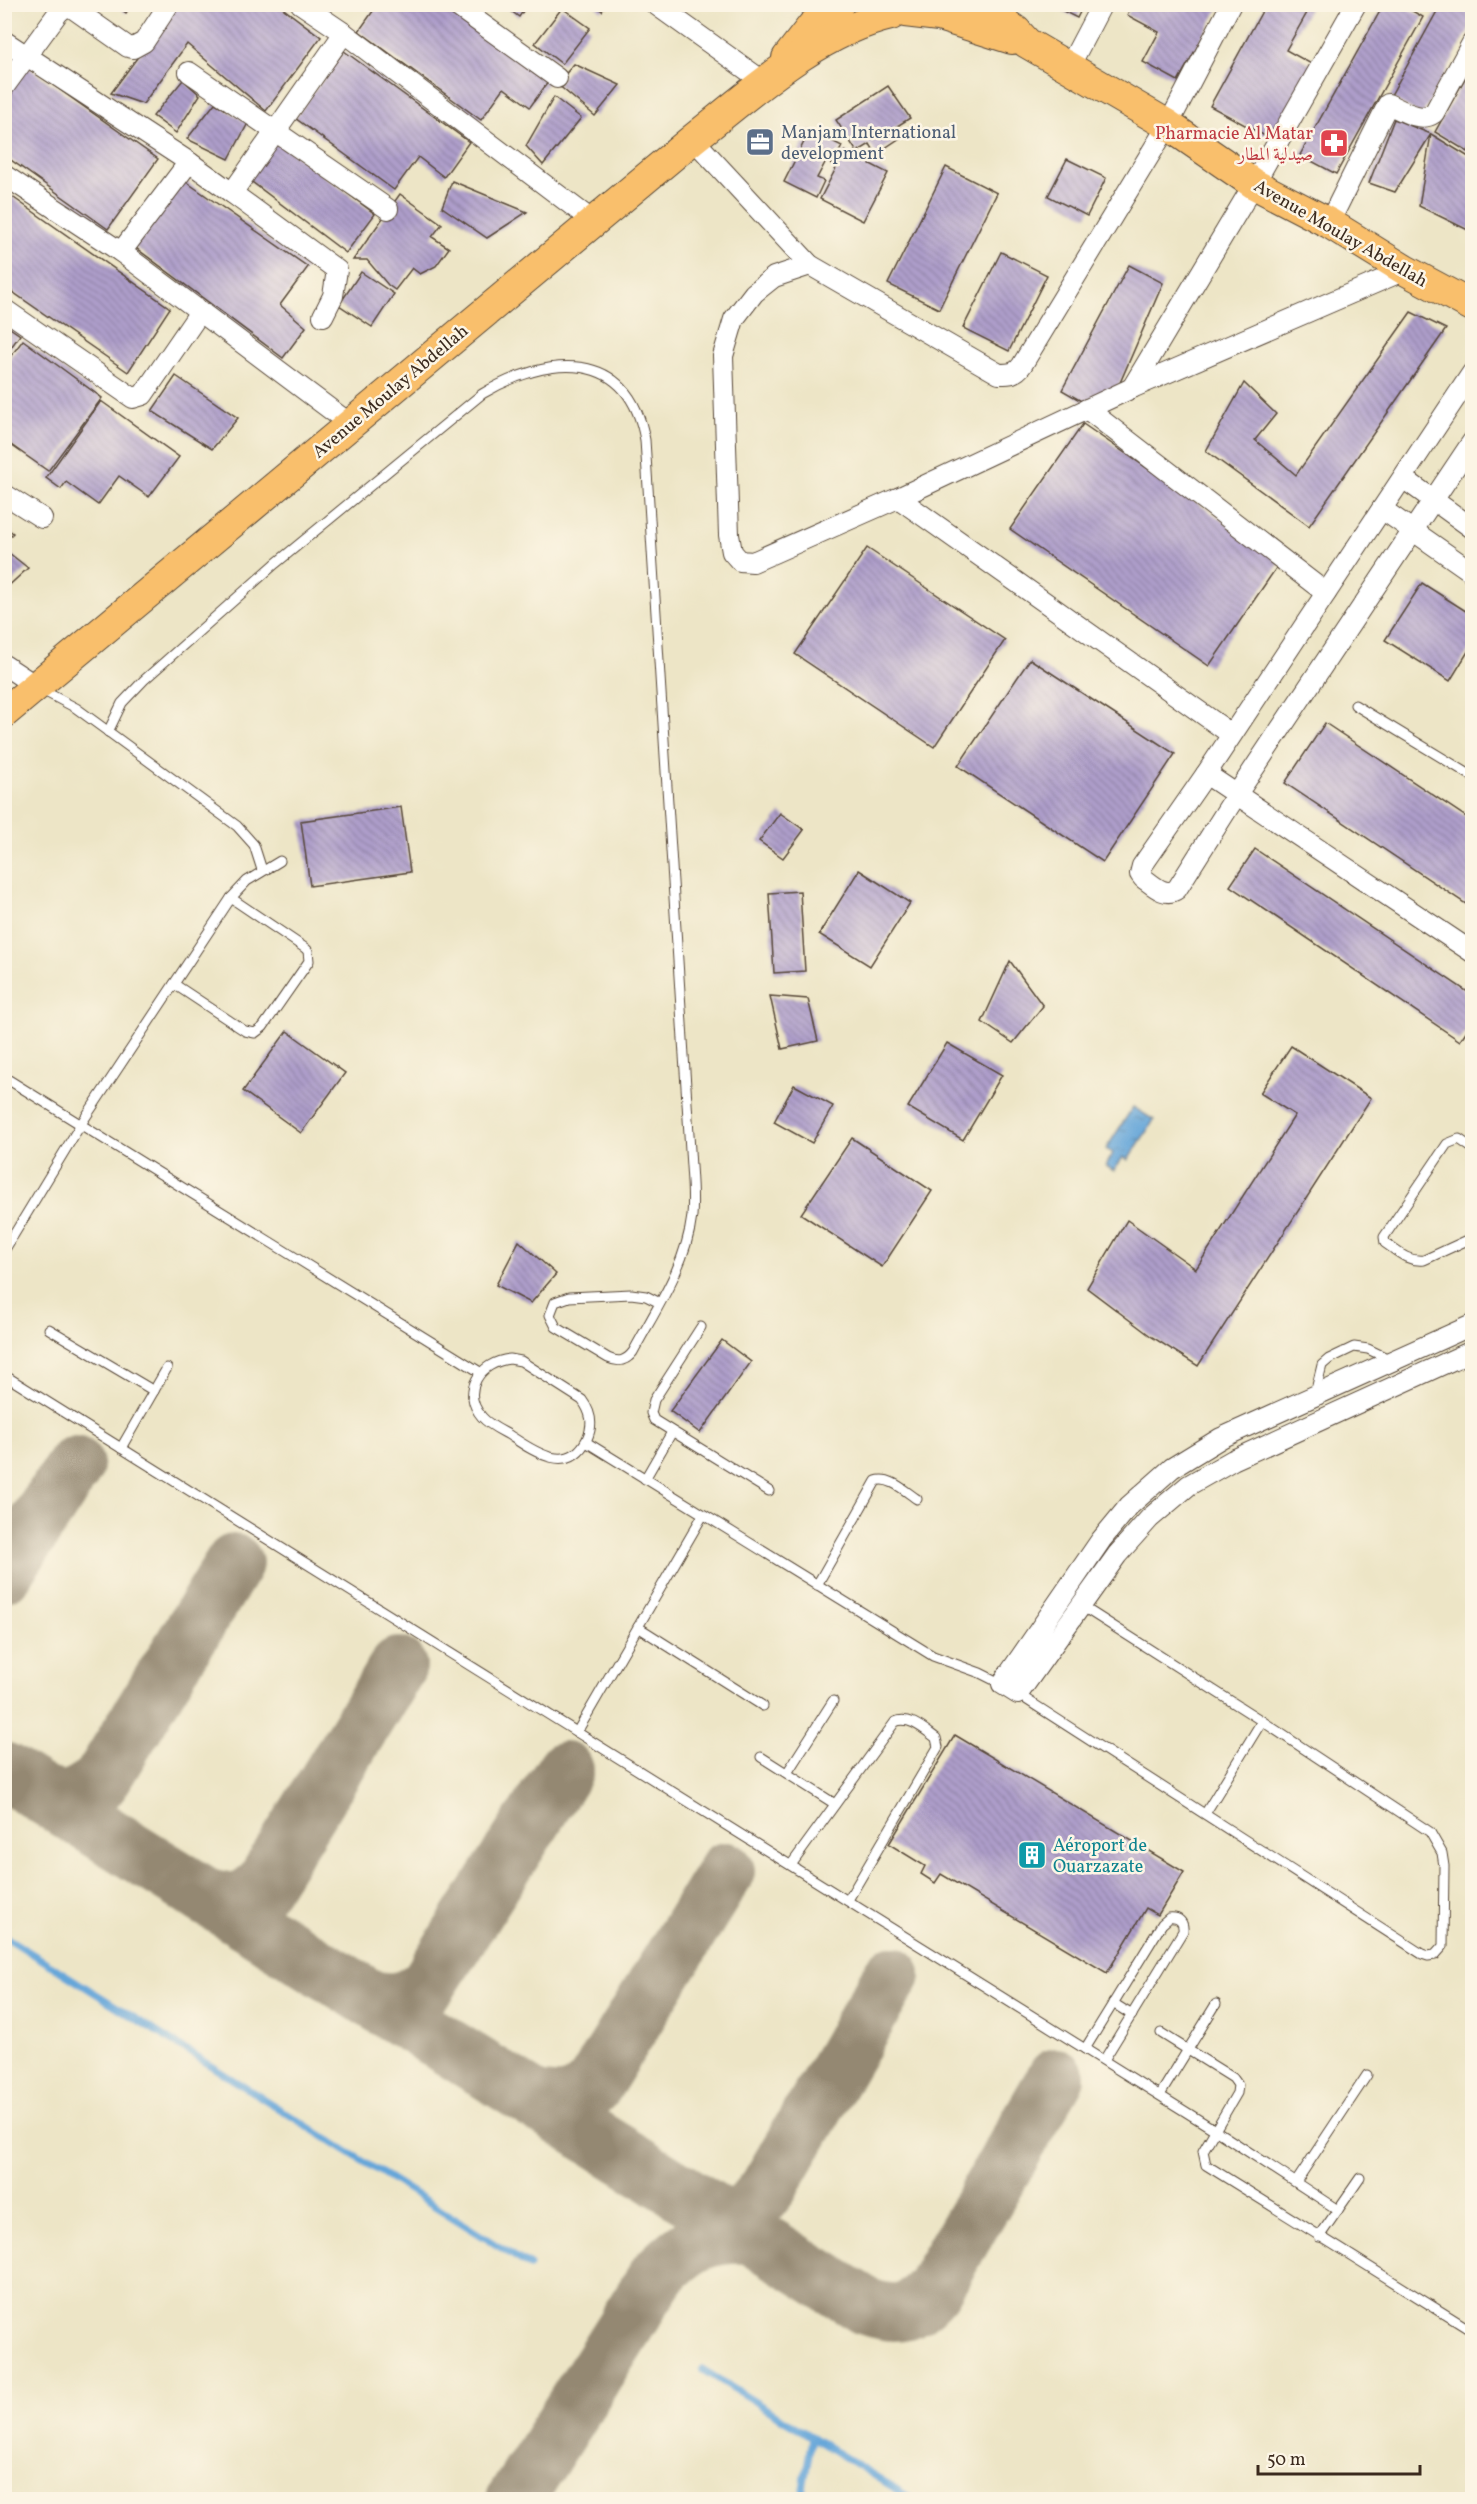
<svg xmlns="http://www.w3.org/2000/svg" width="1477" height="2504" font-family="Vollkorn,Amiri,serif">
	<style>
		.water { fill: url(#water-ripples); stroke: #50687c; stroke-width: 1.5 }
		.lines { fill: none; stroke-linecap: round; stroke-linejoin: round }
		.stream { stroke: #65a6d9; stroke-width: 7 }
		.taxiway { stroke: #948872; stroke-width: 58 }
		.building { fill: url(#building-back-hatch) }
		.lane-casing { stroke: #564637; stroke-width: 11 }
		.street-casing { stroke: #564637; stroke-width: 22 }
		.primary-casing { stroke: #564637; stroke-width: 32 }
		.lane { stroke: #fff; stroke-width: 9 }
		.street { stroke: #fff; stroke-width: 20 }
		.primary { stroke: #f9bf6c; stroke-width: 30 }
		.labels { text-anchor: middle; stroke-width: 5; stroke-linejoin: round; paint-order: stroke }
		.service-label { font-size: 18px; fill: #4e5e75; stroke: #fcf5e5; text-anchor: start }
		.health-label { font-size: 18px; fill: #be3a42; stroke: #fcf5e5; text-anchor: end }
		.street-label { font-size: 18px; fill: #3b2a1e; stroke: #fcf5e5 }
		.culture-label { font-size: 18px; fill: #0d838f; stroke: #fcf5e5; text-anchor: start }
	</style>
	<defs>
		<pattern id="water-ripples" width="26" height="14" patternUnits="userSpaceOnUse" patternTransform="scale(1.5)"><rect width="26" height="14" fill="#65a6d9"/><path d="M2 4q2-2 4 0t4 0M15 11q2-2 4 0t4 0" fill="none" stroke="#5487af"/></pattern>
		<pattern id="building-back-hatch" width="6" height="6" patternUnits="userSpaceOnUse" patternTransform="scale(1.5)"><rect width="6" height="6" fill="#ae9ecb"/><path d="M-1 5l2 2M0 0l6 6M5-1l2 2" fill="none" stroke="#8f81a4"/></pattern>
	</defs>
	<rect width="100%" height="100%" fill="#fcf5e5"/>
	<filter id="ink" filterUnits="userSpaceOnUse"><feTurbulence type="fractalNoise" baseFrequency=".0167" numOctaves="2"/><feDisplacementMap in="SourceGraphic" scale="12" xChannelSelector="R" yChannelSelector="G"/><feConvolveMatrix kernelMatrix="1 2 1 2 8 2 1 2 1" color-interpolation-filters="sRGB"/></filter>
	<filter id="wash" filterUnits="userSpaceOnUse"><feTurbulence type="fractalNoise" baseFrequency=".008" numOctaves="4" result="noise"/><feDisplacementMap in="SourceGraphic" scale="24" xChannelSelector="R" yChannelSelector="G"/><feGaussianBlur stdDeviation="1.35" result="paint"/><feColorMatrix in="noise" values="0 0 0 0 0 0 0 0 0 0 0 0 0 0 0 0 0 1.4 0 .05"/><feComposite in="paint" operator="in"/></filter>
	<g filter="url(#wash)">
		<rect width="100%" height="100%" fill="#ede5c6"/>
		<path class="water" d="M1133 1107 1154 1120 1128 1160 1123 1157 1114 1171 1106 1166 1113 1153 1106 1149Z"/>
		<g class="lines">
			<g class="stream">
				<path d="M4 1936 530 2266"/>
				<path d="M702 2369 914 2500"/>
				<path d="M801 2500 812 2437"/>
			</g>
			<g class="taxiway">
				<path d="M4 1573 75 1465"/>
				<path d="M4 1771 865 2306C896 2317 912 2314 933 2289L1056 2077"/>
				<path d="M43 1795C69 1804 78 1797 100 1782L234 1563"/>
				<path d="M205 1896C232 1903 242 1905 263 1885L398 1666"/>
				<path d="M371 1999C396 2004 410 2001 429 1983L565 1770"/>
				<path d="M535 2101C563 2105 573 2106 594 2085L726 1871"/>
				<path d="M706 2238C737 2223 747 2215 768 2188L892 1975"/>
				<path d="M515 2500 658 2274C688 2243 706 2233 750 2235"/>
			</g>
		</g>
		<g id="blocks">
			<g class="building">
				<path d="M114 4H132L126 13Z"/>
				<path d="M177 4H277L321 37 266 111 187 44 143 104 111 93Z"/>
				<path d="M378 4H450L551 78 530 107 504 88 481 120 359 31Z"/>
				<path d="M502 4H528L519 17Z"/>
				<path d="M593 4H606L602 11Z"/>
				<path d="M1049 4H1084L1077 18Z"/>
				<path d="M1133 4H1221L1178 81 1143 62 1159 32 1127 15Z"/>
				<path d="M1266 4H1312L1286 50 1317 67 1276 142 1210 106Z"/>
				<path d="M1384 4H1400L1423 17 1336 174 1300 155Z"/>
				<path d="M1441 4H1472V24L1422 115 1390 97Z"/>
				<path d="M562 8 590 28 562 64 535 43Z"/>
				<path d="M344 51 469 142 444 177 418 157 394 190 295 118Z"/>
				<path d="M574 64 620 85 595 116 557 84Z"/>
				<path d="M26 66 158 159 108 229 4 155V96Z"/>
				<path d="M1472 66V142L1468 152 1435 132Z"/>
				<path d="M183 80 200 95 176 133 153 116Z"/>
				<path d="M888 86 910 118 894 128 900 138 876 154 870 144 857 152 836 120Z"/>
				<path d="M554 97 581 118 543 165 526 146Z"/>
				<path d="M215 103 248 123 229 159 187 139Z"/>
				<path d="M1394 119 1431 134 1472 159V232L1419 206 1431 134 1395 192 1369 183Z"/>
				<path d="M810 130 842 146 833 165 826 161 817 178 824 181 816 198 784 182Z"/>
				<path d="M277 141 375 214 346 253 248 179Z"/>
				<path d="M845 151 888 173 863 221 820 199Z"/>
				<path d="M1067 159 1106 178 1087 216 1048 196Z"/>
				<path d="M946 167 997 193 939 309 888 284Z"/>
				<path d="M182 179 308 267 280 305 306 327 283 358 132 245Z"/>
				<path d="M452 181 527 212 487 238 442 207Z"/>
				<path d="M4 191 170 308 128 372 4 286Z"/>
				<path d="M400 194 442 224 432 237 449 248 436 266 420 274 412 268 395 290 388 285 367 260H353Z"/>
				<path d="M1001 252 1047 275 1009 351 963 328Z"/>
				<path d="M1129 265 1163 283 1119 385 1090 406 1062 390Z"/>
				<path d="M361 272 394 294 372 327 339 305Z"/>
				<path d="M1411 312 1446 329 1309 526 1206 451 1244 383 1276 414 1255 440 1296 475Z"/>
				<path d="M4 324 20 335 4 357Z"/>
				<path d="M23 340 102 398 48 471 4 440V365Z"/>
				<path d="M176 376 238 418 212 449 152 411Z"/>
				<path d="M101 401 179 457 149 497 119 476 98 505 66 482 61 489 46 478Z"/>
				<path d="M1083 424 1281 561 1209 666 1010 529Z"/>
				<path d="M4 526 13 533 4 542Z"/>
				<path d="M867 548 1005 640 934 747 795 654Z"/>
				<path d="M4 549 28 568 4 590Z"/>
				<path d="M1422 583 1472 615V645L1450 681 1385 640Z"/>
				<path d="M1030 659 1175 754 1103 862 958 766Z"/>
				<path d="M1325 723 1472 821V908L1285 783Z"/>
				<path d="M401 807 410 872 310 886 301 821Z"/>
				<path d="M780 813 804 830 783 858 759 841Z"/>
				<path d="M1255 849 1472 995V1022L1460 1041 1230 886Z"/>
				<path d="M859 870 910 903 870 966 819 934Z"/>
				<path d="M800 891 805 971 774 973 769 893Z"/>
				<path d="M1010 961 1043 1006 1013 1043 982 1022Z"/>
				<path d="M770 996 808 999 818 1041 782 1049Z"/>
				<path d="M287 1031 345 1073 301 1133 243 1091Z"/>
				<path d="M947 1043 1002 1075 963 1140 908 1107Z"/>
				<path d="M1291 1046 1371 1098 1198 1366 1152 1337 1087 1288 1127 1220 1196 1269 1295 1115 1260 1093Z"/>
				<path d="M794 1085 833 1106 812 1143 774 1122Z"/>
				<path d="M852 1138 932 1191 882 1267 801 1214Z"/>
				<path d="M519 1241 556 1274 531 1303 496 1285Z"/>
				<path d="M722 1340 751 1362 700 1433 670 1411Z"/>
				<path d="M955 1735 1184 1872 1158 1915 1146 1908 1107 1973 941 1874 935 1883 921 1874 925 1866 889 1844Z"/>
			</g>
		</g>
	</g>
	<g filter="url(#ink)">
		<use href="#blocks" fill-opacity="0" stroke="#564637" stroke-width="1.5"/>
		<g class="lines">
			<g class="lane-casing">
				<g id="lane">
					<path d="M40 689 76 708 237 826 254 845 262 870"/>
					<path d="M1355 705 1472 776"/>
					<path d="M108 732 122 703 144 680 275 564 482 394C547 355 629 347 645 440L690 1150C691 1172 694 1194 692 1216 686 1266 656 1309 633 1352 626 1361 619 1363 608 1358L556 1327 550 1315 555 1302 569 1297 631 1294 646 1296 660 1303"/>
					<path d="M174 984 245 1031 255 1033 263 1027 309 961 308 951 305 948 231 898"/>
					<path d="M4 1077 480 1372"/>
					<path d="M1472 1148 1459 1139 1447 1144 1384 1237 1385 1243C1398 1252 1408 1262 1424 1260L1472 1238"/>
					<path d="M4 1251 81 1124 231 898 247 881 280 861"/>
					<path d="M701 1327 654 1400 651 1413 654 1420 769 1491"/>
					<path d="M49 1329 154 1391"/>
					<path d="M510 1359 521 1361 582 1400C591 1412 594 1424 587 1439 568 1477 532 1450 509 1435 500 1430 489 1425 482 1417 460 1391 480 1362 510 1359Z"/>
					<path d="M4 1375 1215 2130 1338 2210"/>
					<path d="M1315 1394 1322 1365 1329 1359 1354 1347 1368 1349 1391 1360"/>
					<path d="M586 1442 933 1656 980 1673 1002 1684"/>
					<path d="M121 1448 167 1368"/>
					<path d="M645 1479 672 1432"/>
					<path d="M817 1585 876 1481C890 1476 906 1492 917 1499"/>
					<path d="M638 1627 763 1706"/>
					<path d="M1018 1694 1422 1954 1428 1956 1435 1955 1443 1946 1444 1866 1442 1853 1430 1832 1262 1721 1080 1605"/>
					<path d="M577 1732 703 1515"/>
					<path d="M761 1757 835 1804"/>
					<path d="M787 1773 833 1701"/>
					<path d="M1205 1814 1262 1721"/>
					<path d="M791 1865 895 1722C909 1715 925 1730 936 1738L938 1747 848 1900"/>
					<path d="M1113 2003 1132 2015"/>
					<path d="M1161 2033 1233 2078 1238 2085 1237 2093 1203 2151 1206 2165 1472 2331"/>
					<path d="M1085 2049 1162 1924 1169 1918C1179 1917 1184 1922 1183 1931L1104 2060"/>
					<path d="M1160 2095 1216 2004"/>
					<path d="M1296 2182 1367 2075"/>
					<path d="M1319 2237 1360 2178"/>
				</g>
			</g>
			<g class="street-casing">
				<g id="street">
					<path d="M301 4 344 33 594 222"/>
					<path d="M454 4 557 78"/>
					<path d="M655 4 764 82"/>
					<path d="M4 41 189 162 232 193 344 33"/>
					<path d="M1068 69 1102 4"/>
					<path d="M189 72 388 209"/>
					<path d="M4 87 58 13 65 7H71L128 47 133 48 144 42 169 4"/>
					<path d="M693 139 810 265 999 374C1010 374 1016 374 1022 365L1168 125 1231 4"/>
					<path d="M4 175 121 252 350 424"/>
					<path d="M232 193 337 270 333 296 323 316"/>
					<path d="M1329 223 1388 104C1402 110 1420 123 1434 113L1472 43"/>
					<path d="M121 252 189 162"/>
					<path d="M810 265 774 277 754 293 734 319 723 356 729 535 732 552 740 561 753 562 898 498 1132 388 1405 270"/>
					<path d="M4 309 133 398 143 395 200 312"/>
					<path d="M1472 373 1206 774 1142 866 1140 874 1143 878C1153 885 1165 898 1177 889L1237 794 1472 442"/>
					<path d="M1132 388 1254 184 1356 4"/>
					<path d="M1087 409 1326 593"/>
					<path d="M1403 478 1472 528"/>
					<path d="M4 494 42 518"/>
					<path d="M898 498 1231 734"/>
					<path d="M1382 509 1472 572"/>
					<path d="M4 665 36 686"/>
					<path d="M1206 774 1472 952"/>
					<path d="M1472 1325 1221 1438 1172 1468 1129 1506 1101 1540 1002 1684 1018 1694 1117 1555 1150 1518 1189 1485 1233 1460 1472 1351"/>
				</g>
			</g>
			<g class="primary-casing">
				<g id="primary">
					<path d="M978 4 1016 31 1027 43 1168 125 1254 184 1329 223 1405 270 1472 306"/>
					<path d="M905 12 939 16 1012 39"/>
					<path d="M787 58 812 26 839 4"/>
					<path d="M4 713 693 139C751 93 817 32 891 15"/>
				</g>
			</g>
			<use href="#lane" class="lane"/>
			<use href="#street" class="street"/>
			<use href="#primary" class="primary"/>
		</g>
	</g>
	<defs>
		<g id="office-square" transform="scale(1.5)"><rect x="-9" y="-9" width="18" height="18" rx="4" fill="#5c6f8a" stroke="#fcf5e5"/><path d="M-6-3h4V-5.5h4V-3h4V5H-6ZM-1-4.5V-3h2v-1.5ZM-6 0V1H6V0Z" fill="#fff"/></g>
		<g id="pharmacy-square" transform="scale(1.5)"><rect x="-9" y="-9" width="18" height="18" rx="4" fill="#e0444e" stroke="#fcf5e5"/><path d="M-2-6h4v4h4v4h-4v4h-4v-4h-4v-4h4Z" fill="#fff"/></g>
		<g id="building-square" transform="scale(1.5)"><rect x="-9" y="-9" width="18" height="18" rx="4" fill="#0f9aa8" stroke="#fcf5e5"/><path d="M-4-6H4V6H1V3H-1V6H-4ZM-2.5-4.3h1.7v1.8h-1.7ZM.8-4.3h1.7v1.8H.8ZM-2.5-1h1.7V.8h-1.7ZM.8-1h1.7V.8H.8Z" fill="#fff"/></g>
	</defs>
	<g fill-rule="evenodd">
		<use href="#office-square" x="760" y="142"/>
		<use href="#pharmacy-square" x="1334" y="143"/>
		<use href="#building-square" x="1032" y="1855"/>
	</g>
	<g class="labels">
		<g class="service-label">
			<text x="781" y="138">Manjam International<tspan x="781" dy="21">development</tspan></text>
		</g>
		<g class="health-label">
			<text x="1313" y="139">Pharmacie Al Matar<tspan x="1313" dy="21">صيدلية المطار</tspan></text>
		</g>
		<g class="street-label">
			<text transform="translate(1341 233) rotate(30)" y="6">Avenue Moulay Abdellah</text>
			<text transform="translate(390 391) rotate(-40)" y="6">Avenue Moulay Abdellah</text>
		</g>
		<g class="culture-label">
			<text x="1053" y="1851">Aéroport de<tspan x="1053" dy="21">Ouarzazate</tspan></text>
		</g>
	</g>
	<rect width="1477" height="2504" fill="none" stroke="#fcf5e5" stroke-width="24"/>
	<path d="M1258 2465v9h162v-9" fill="none" stroke="#3b2a1e" stroke-width="3"/>
	<text x="1267" y="2465" font-size="18" fill="#3b2a1e" stroke="#fcf5e5" stroke-width="4.5" paint-order="stroke">50 m</text>
</svg>
